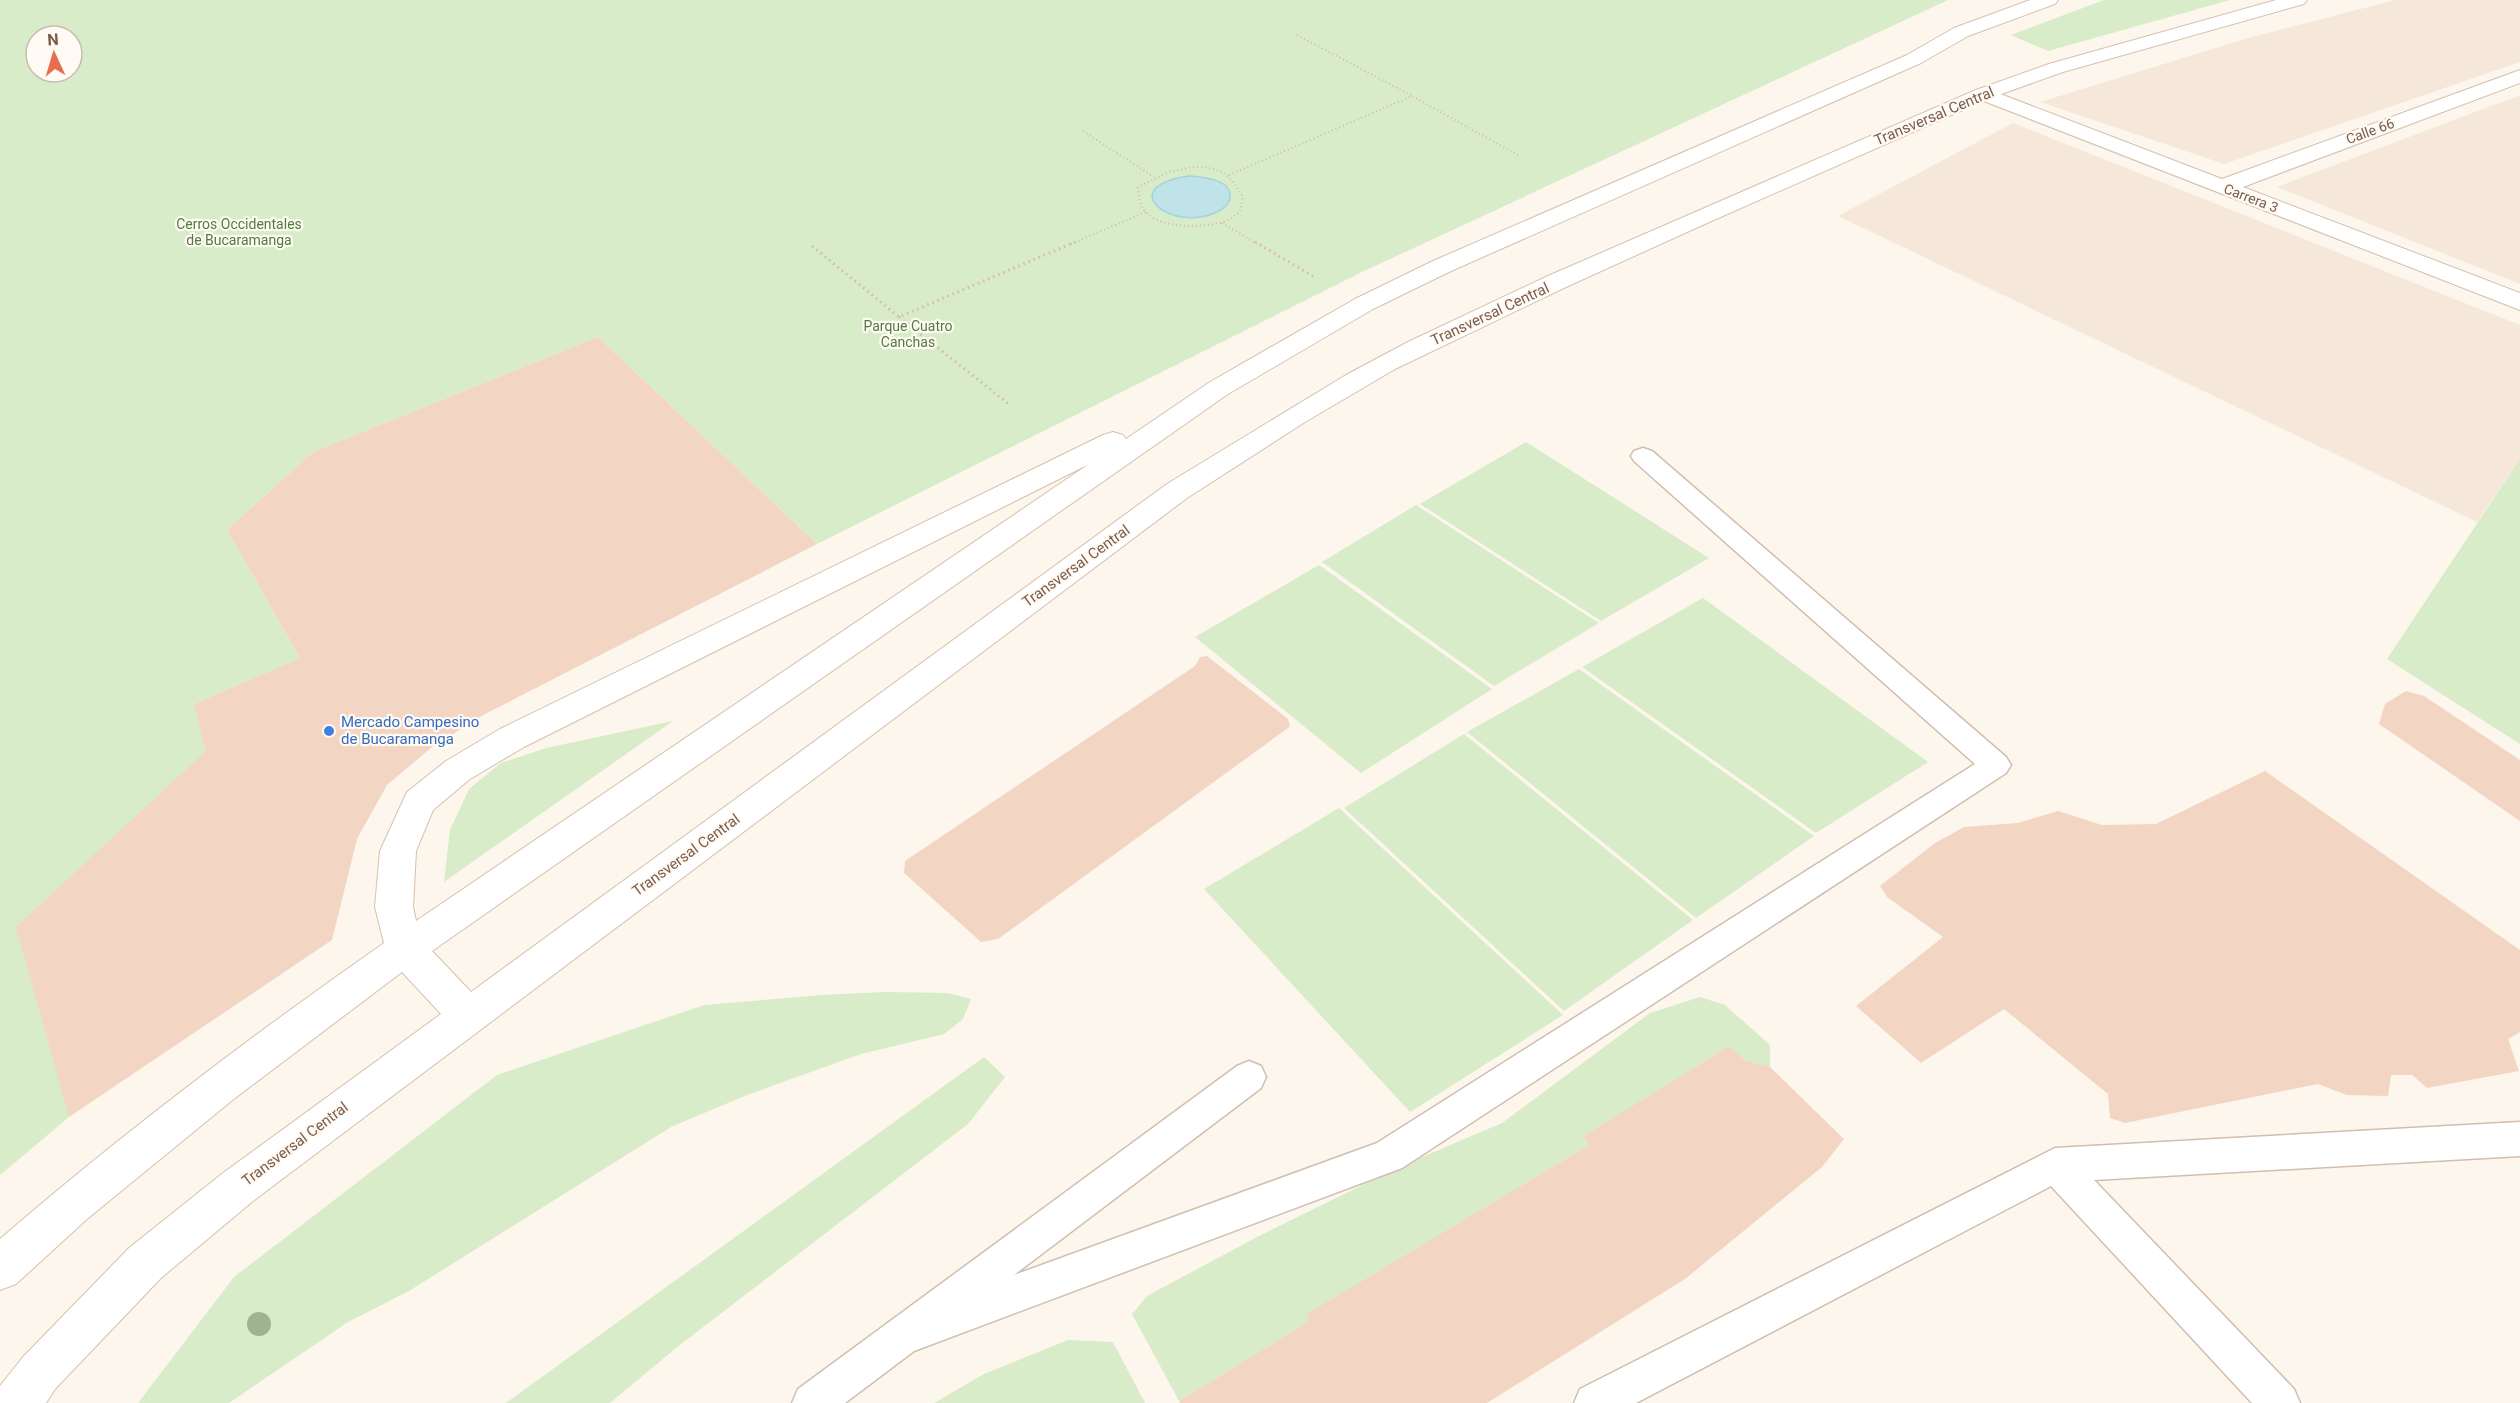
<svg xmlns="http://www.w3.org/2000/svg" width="2520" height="1403" font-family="Roboto,sans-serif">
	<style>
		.residential { fill: #f5e8da }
		.green { fill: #d8ecc9; fill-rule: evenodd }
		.water { fill: #bfe3e8; stroke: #a5d3da; stroke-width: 1.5 }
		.building { fill: #f3d5c3 }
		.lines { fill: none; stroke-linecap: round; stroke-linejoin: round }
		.lane-casing { stroke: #d1beb0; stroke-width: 3 }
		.street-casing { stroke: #d1beb0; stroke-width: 2 }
		.secondary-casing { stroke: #d6c0b0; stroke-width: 2 }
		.path-far1 { stroke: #d9b8a5; stroke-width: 2; stroke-dasharray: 1 3; stroke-linecap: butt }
		.path { stroke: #d9b8a5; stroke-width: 3; stroke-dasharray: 1.5 4; stroke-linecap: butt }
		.lane { fill: #fff; fill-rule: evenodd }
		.street { fill: #fff; fill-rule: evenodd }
		.secondary { fill: #fff; fill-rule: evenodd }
		.tree { fill: #a0b28e }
		.shop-dot { fill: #3f7fe0; stroke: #fffaf3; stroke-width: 2 }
		.labels { text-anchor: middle; stroke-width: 4.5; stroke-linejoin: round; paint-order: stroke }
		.far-street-label { font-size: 14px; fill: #7a5c4d; stroke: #fffaf3 }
		.far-park-label { font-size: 14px; fill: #537a41; stroke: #fffaf3 }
		.street-label { font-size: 15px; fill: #7a5c4d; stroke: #fffaf3 }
		.shop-label { font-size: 15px; fill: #366cbe; stroke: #fffaf3; text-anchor: start }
	</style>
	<rect width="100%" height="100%" fill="#fdf6ec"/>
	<g class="residential">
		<path d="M2395 0H2520V62L2224 164 2040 102 2248 38Z"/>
		<path d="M2520 96V284L2277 187 2504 101Z"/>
		<path d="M2013 123 2520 325V459L2477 522 1838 216Z"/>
	</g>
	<g class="green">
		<path d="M0 0H1948L1362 272 817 544 598 337 313 452 227 530 300 658 194 704 205 752 69 1117 0 1175ZM36 36H72V72H36Z"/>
		<path d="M2104 0H2230L2048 51 2011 35Z"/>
		<path d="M1526 442 1709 558 1601 621 1420 504Z"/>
		<path d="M2520 459V744L2387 659Z"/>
		<path d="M1416 505 1599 623 1494 686 1322 562Z"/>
		<path d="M1319 565 1492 689 1361 773 1195 637Z"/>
		<path d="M1703 598 1928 762 1816 833 1582 667Z"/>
		<path d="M1579 669 1814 836 1696 918 1467 732Z"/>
		<path d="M673 721 444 882 450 830 469 789 501 763 546 748Z"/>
		<path d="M1464 734 1693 920 1564 1011 1344 808Z"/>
		<path d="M1339 808 1563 1015 1410 1112 1204 889Z"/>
		<path d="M886 992 948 993 971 999 963 1019 944 1034 861 1054 747 1095 671 1127 409 1291 348 1322 229 1403H138L234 1277 497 1075 704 1005 822 995Z"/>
		<path d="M1700 997 1725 1005 1770 1045V1067L1745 1060 1729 1046 1585 1136 1589 1145 1308 1314V1322L1179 1401 1132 1314 1147 1296 1257 1237 1401 1166 1502 1123 1650 1013Z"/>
		<path d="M984 1057 1005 1077 968 1124 681 1344 610 1403H506Z"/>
		<path d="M1068 1340 1113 1342 1145 1403H934L984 1374Z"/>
	</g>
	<path class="water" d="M1189 176C1201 177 1232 179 1230 197 1230 204 1224 208 1219 211 1173 235 1112 187 1189 176Z"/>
	<g class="building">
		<path d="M598 337 817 544 485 714 432 747 387 785 357 839 332 940 69 1117 16 927 205 752 194 704 300 658 227 530 313 452Z"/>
		<path d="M1207 656 1288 719 1290 726 1288 728 998 939 981 942 904 873 905 861 1195 666 1200 657Z"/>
		<path d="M2406 691 2424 696 2520 760V821L2379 724 2385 704Z"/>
		<path d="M2265 771 2520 950V1032L2508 1039 2519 1071 2427 1088 2412 1075H2391L2388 1096 2347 1095 2318 1084 2125 1123 2110 1118 2108 1094 2004 1009 1921 1063 1856 1006 1943 937 1887 897 1880 886 1935 843 1964 827 2018 823 2058 811 2102 825 2156 824Z"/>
		<path d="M1729 1046 1745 1060 1770 1067 1844 1139 1822 1167 1685 1279 1487 1403H1180L1179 1401 1308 1322 1307 1314 1589 1145 1584 1136Z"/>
	</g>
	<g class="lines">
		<g class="lane-casing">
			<g id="lane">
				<path d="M1643 448 1652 451 2006 757 2011 765 2006 773 1402 1168 914 1351 845 1403H792L798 1389 1237 1066 1249 1061 1261 1066 1266 1077 1261 1088 1014 1275 1377 1143 1975 764 1634 461 1631 456 1634 451Z"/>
				<path d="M2520 1122V1156L2094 1180 2294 1389 2300 1403H2252L2051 1186 1636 1403H1574L1580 1389 2055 1148Z"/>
			</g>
		</g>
		<g class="street-casing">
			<path id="street" d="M2520 70V83L2243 187 2520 293V310L1976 98 1973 94 1976 90 1983 88 1990 90 2222 179Z"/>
		</g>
		<g class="secondary-casing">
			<path id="secondary" d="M2030 0H2058L2055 4 1968 36 1921 63 1451 271 1373 309 1228 394 432 951 471 992 1167 484 1346 375 1408 342 1548 276 1976 90 2049 64 2276 0H2307L2304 4 2063 72 1990 98 1707 223 1566 287 1395 369 1305 422 1187 498 253 1201 161 1278 55 1389 46 1403H0V1386L23 1357 129 1248 223 1173 441 1014 402 972 235 1098 87 1219 16 1284 0 1290V1239C123 1133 251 1036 384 943L375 907 380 851 407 792 446 761 500 729 1103 435 1113 432 1123 435 1126 439 1210 382 1355 299 1433 261 1907 55 1954 28ZM1089 464 416 921 413 907 416 851 433 810 470 779 524 747Z"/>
		</g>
		<g class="path-far1">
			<path d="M1297 35 1412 96"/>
			<path d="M1083 131 1154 177"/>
			<path d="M1193 167C1222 167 1228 173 1243 197L1240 212C1234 216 1227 222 1219 223 1199 227 1163 229 1147 213 1139 206 1139 197 1138 187L1169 172Z"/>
			<path d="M1229 175 1412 96 1521 157"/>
			<path d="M1222 223 1257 244"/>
			<path d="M1071 244 1146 212"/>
		</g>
		<g class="path">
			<path d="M1255 242 1316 278"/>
			<path d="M812 246 899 317 1075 242"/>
			<path d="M899 317 1010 405"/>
		</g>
		<use href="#lane" class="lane"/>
		<use href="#street" class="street"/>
		<use href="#secondary" class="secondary"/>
	</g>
	<circle class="tree" cx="259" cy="1324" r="12"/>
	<circle class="shop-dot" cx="329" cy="731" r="6"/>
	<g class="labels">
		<g class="far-street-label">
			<text transform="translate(2370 131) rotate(-20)" y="5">Calle 66</text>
			<text transform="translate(2251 198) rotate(21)" y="5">Carrera 3</text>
		</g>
		<g class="far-park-label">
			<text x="239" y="229">Cerros Occidentales<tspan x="239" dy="16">de Bucaramanga</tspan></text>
			<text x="908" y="331">Parque Cuatro<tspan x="908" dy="16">Canchas</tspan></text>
		</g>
		<g class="street-label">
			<text transform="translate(1934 116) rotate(-23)" y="5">Transversal Central</text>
			<text transform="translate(1490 314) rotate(-25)" y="5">Transversal Central</text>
			<text transform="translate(1076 566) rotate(-36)" y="5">Transversal Central</text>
			<text transform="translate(686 855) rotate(-36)" y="5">Transversal Central</text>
			<text transform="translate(295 1144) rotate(-37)" y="5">Transversal Central</text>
		</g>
		<g class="shop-label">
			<text x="341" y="727">Mercado Campesino<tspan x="341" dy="17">de Bucaramanga</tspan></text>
		</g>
	</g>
	<g transform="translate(54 54) rotate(356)"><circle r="28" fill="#fffaf3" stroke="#cabbb1" stroke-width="1.5"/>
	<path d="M0-4.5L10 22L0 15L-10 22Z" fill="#e76f51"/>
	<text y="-9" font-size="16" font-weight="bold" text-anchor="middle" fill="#7a5c4d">N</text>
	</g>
</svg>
